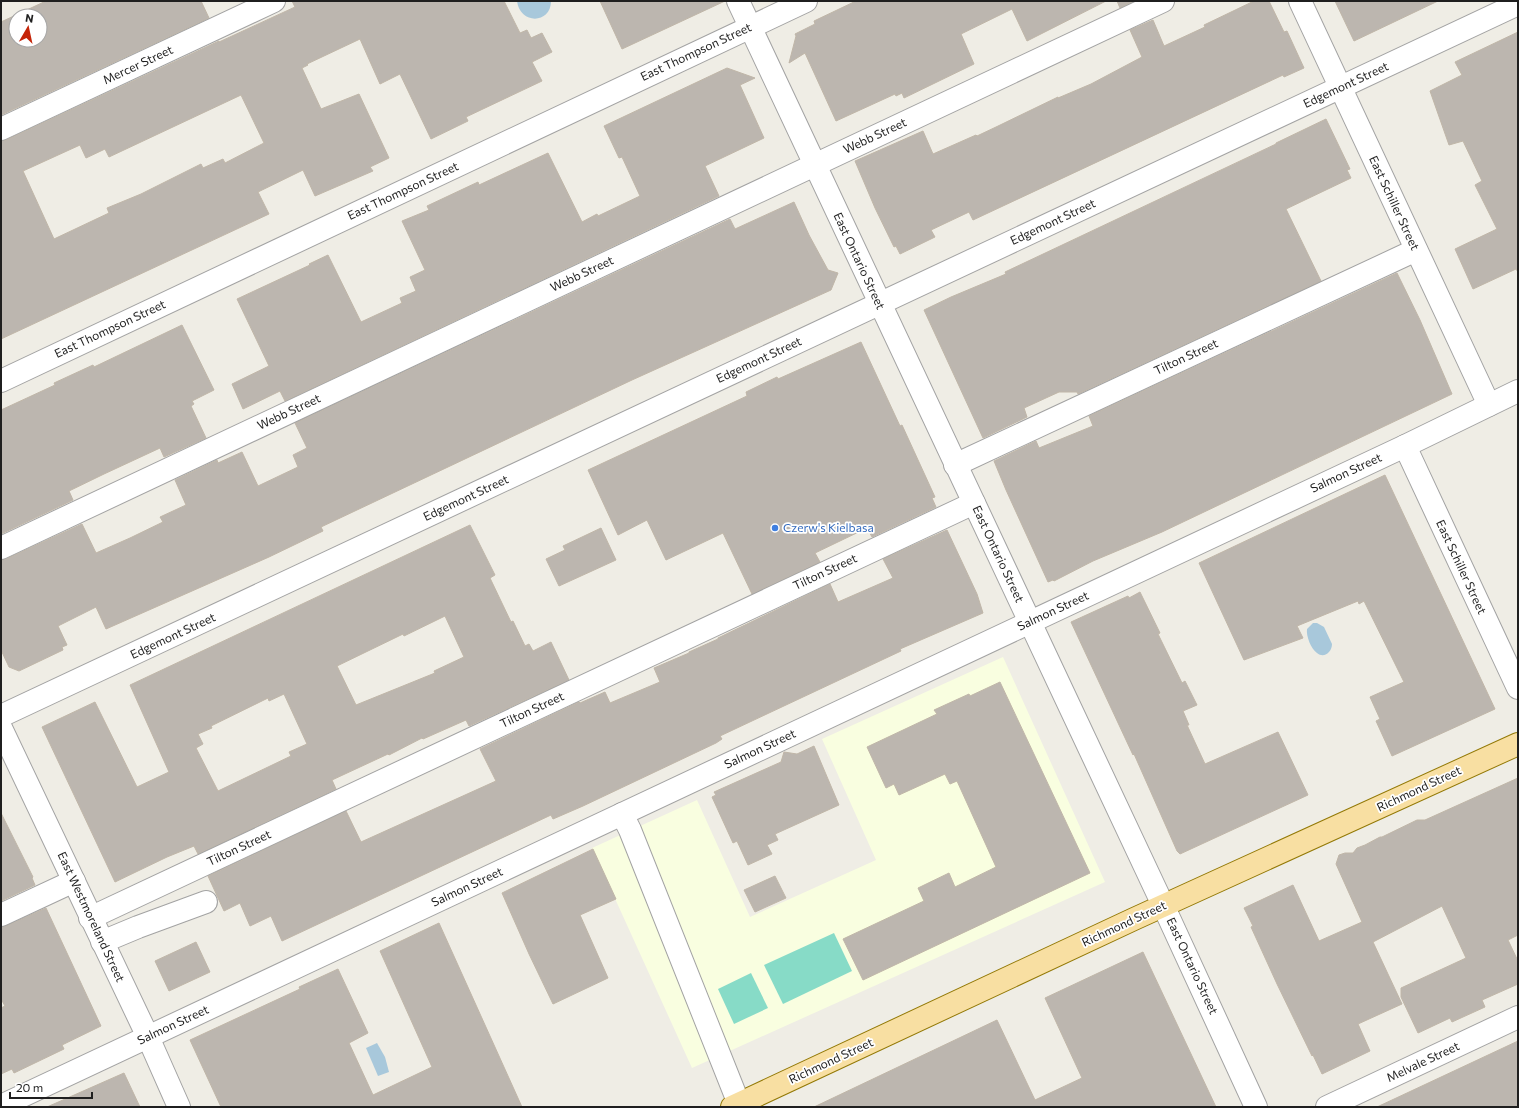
<svg xmlns="http://www.w3.org/2000/svg" width="1519" height="1108" font-family="Commissioner,sans-serif">
	<style>
		.education { fill: #f9fee0 }
		.pitch { fill: #87dbc7 }
		.water { fill: #a8c8db }
		.building { fill: #bcb6af; stroke: #c0b6a8; fill-rule: evenodd }
		.lines { fill: none; stroke-linecap: round; stroke-linejoin: round }
		.minor-casing { stroke: #a3a3a3; stroke-width: 24 }
		.major-casing { stroke: #937906; stroke-width: 24 }
		.minor { stroke: #fff; stroke-width: 22 }
		.major { stroke: #f8dfa2; stroke-width: 22 }
		.shop-dot { fill: #3f7fe0; stroke: #fff; stroke-width: 1.5 }
		.labels { text-anchor: middle; stroke-width: 3.5; stroke-linejoin: round; paint-order: stroke }
		.street-label { font-size: 12px; fill: #1f1f1f; stroke: #fff }
		.shop-label { font-size: 12px; fill: #366cbe; stroke: #fff; text-anchor: start }
	</style>
	<rect width="100%" height="100%" fill="#efede5"/>
	<path class="education" d="M1003 657 1105 882 692 1068 592 848 697 800 750 917 876 860 822 739Z"/>
	<g class="pitch">
		<path d="M834 933 852 971 783 1004 764 965Z"/>
		<path d="M751 973 768 1008 734 1024 718 989Z"/>
	</g>
	<g class="water">
		<path d="M517 1H551C551 24 520 25 517 1Z"/>
		<path d="M1313 623H1317L1324 627 1332 644C1332 652 1324 659 1317 653 1311 649 1306 636 1307 629Z"/>
		<path d="M377 1043 385 1057 389 1072 378 1076 366 1048Z"/>
	</g>
	<g class="building">
		<path d="M46 1H201L209 18 1 115V22ZM16 16H40V40H16Z"/>
		<path d="M292 1H504L520 33 527 30 531 38 542 33 552 52 532 62 542 81 466 117 468 121 431 139 400 74 380 84 360 39 307 64 308 65 302 68 321 109 359 94 389 158 370 167 373 171 315 196 303 170 258 192 269 214 1 339V141L6 140 219 41V42L295 7ZM241 95 264 143 225 163 223 159 203 168 201 164 141 194 107 208 109 213 54 239 23 171 80 145 86 158 105 149 109 157Z"/>
		<path d="M600 1H725L622 49Z"/>
		<path d="M856 1H1106L1027 41 1012 9 961 34 974 64 904 98 902 93 896 96 895 94 836 121 805 53 789 63 796 36 795 34 815 24 814 21Z"/>
		<path d="M1117 1H1134L1120 8Z"/>
		<path d="M1254 1H1269L1284 32 1287 31 1304 68 1284 77 1283 75 973 220 969 212 931 230 935 237 900 254 896 246 894 247 875 208 855 161 923 131 933 154 976 135 977 136 996 127 1058 97V98L1091 84 1142 57 1130 30 1153 20 1164 46 1205 27 1204 25Z"/>
		<path d="M1335 1H1438L1354 41Z"/>
		<path d="M1518 32V272L1516 269 1473 289 1455 249 1497 229 1475 185 1482 181 1463 141 1449 145 1430 91 1462 75 1455 62Z"/>
		<path d="M727 68 755 78 740 85 764 138 705 166 719 196 285 401 280 391 243 409 232 384 269 366 237 299 310 265 309 264 328 255 361 322 402 303 400 298 416 291 410 277 425 270 402 221 429 210 427 206 478 182 479 185 548 153 582 222 597 214 598 216 640 196 622 157 619 158 604 126Z"/>
		<path d="M1326 119 1350 169 1347 170 1351 178 1286 209 1321 281 1078 394 1077 392H1059L1024 408 1027 417 983 438 924 310 951 297 1006 274 1005 272 1276 144V143Z"/>
		<path d="M794 202 809 235 828 270 838 273 831 290 632 380 321 527 323 531 269 557 106 629 96 607 58 626 67 645 62 647 63 650 19 671 9 667 1 650V560L6 559 82 524 96 553 130 538 163 522 160 517 186 505 175 480 217 460 218 463 242 452 258 486 298 467 293 455 307 448 295 423 730 219 735 229Z"/>
		<path d="M1397 273 1420 320 1452 394 1162 532 1093 561 1054 581 1053 580 1048 582 1006 490 994 461 1036 441 1039 448 1093 426 1089 416Z"/>
		<path d="M182 325 214 390 192 401 194 404 191 406 206 438 164 457 160 448 104 474 69 491 73 500 1 534V410L55 385 54 383 93 365 94 367Z"/>
		<path d="M861 342 900 426 902 425 935 497 932 498 936 507 872 537 867 528 815 553 820 562 752 594 723 533 666 560 647 520 618 535 588 470 747 396 746 392 777 377 778 379Z"/>
		<path d="M1385 475 1495 709 1392 756 1376 721 1380 719 1370 697 1404 682 1364 601 1359 604 1358 601 1297 626 1303 638 1244 660 1199 563Z"/>
		<path d="M470 525 495 575 490 578 511 622 513 621 525 646 529 644 533 651 551 642 569 680 469 726 466 720 423 739 422 738 389 755 388 754 332 780 336 789 198 854 194 846 167 857 115 882 42 727 95 702 137 787 169 772 130 685ZM445 616 464 657 434 671 435 673 356 705 337 666 403 634 404 636ZM284 694 307 744 289 752 291 756 218 791 196 748 203 744 198 734 212 728 211 726 268 698 269 701Z"/>
		<path d="M601 528 616 560 559 586 546 559 565 550 563 546Z"/>
		<path d="M947 530 977 594 983 613 900 649 901 651 720 736 722 739 716 743 583 806 553 819 551 815 282 941 271 916 250 926 240 903 224 911 208 876 346 811 361 842 496 781 480 749 579 702 580 703 605 692 610 703 660 682 654 668 689 653V652L718 639V638L830 584 838 602 893 578 883 559Z"/>
		<path d="M1140 592 1160 633 1158 634 1182 683 1185 681 1197 705 1183 711 1189 725H1187L1205 764 1278 732 1308 795 1180 854 1177 851 1134 754 1133 755 1071 622 1128 596 1129 598Z"/>
		<path d="M1000 682 1090 873 863 980 843 939 924 901 918 888 949 873 955 887 996 867 957 781 950 784 945 774 899 795 894 784 886 788 867 747 937 714 934 710 969 694 970 696Z"/>
		<path d="M814 746 839 805 775 834 778 840 767 845 772 854 748 865 737 841 733 843 712 797 716 795 714 792 781 762 784 752 797 754Z"/>
		<path d="M1518 778V935L1508 940 1518 961V984L1482 1000 1485 1007 1452 1022 1450 1018 1418 1033 1401 997V988L1466 958 1442 906 1373 942 1402 1004 1358 1024 1370 1051 1322 1074 1313 1055 1312 1056 1277 984 1251 927 1253 926 1244 908 1293 885 1319 941 1362 922 1336 864 1339 855 1345 853H1353L1357 848 1365 845 1380 837H1382L1417 820H1425Z"/>
		<path d="M1 813 33 877 32 878 35 885 1 901Z"/>
		<path d="M593 849 616 899 580 915 608 978 553 1004 529 954 502 893Z"/>
		<path d="M775 876 786 898 755 912 744 890Z"/>
		<path d="M46 908 101 1026 62 1045 64 1049 14 1073 12 1069 1 1074V1008L5 1006 1 999V927L6 926Z"/>
		<path d="M439 923 522 1107H221L190 1040 300 989 299 987 338 969 368 1033 349 1043 373 1095 432 1067 380 951Z"/>
		<path d="M196 942 210 972 169 991 155 961Z"/>
		<path d="M1143 952 1216 1107H814L997 1020 1035 1100 1082 1078 1045 998Z"/>
		<path d="M1518 1041V1107H1377Z"/>
		<path d="M124 1073 140 1107H47Z"/>
	</g>
	<g class="lines">
		<g class="minor-casing">
			<g id="minor">
				<path d="M738 1 1163 905 1256 1107"/>
				<path d="M1300 1 1489 405"/>
				<path d="M1 129 274 1"/>
				<path d="M1 381 806 1"/>
				<path d="M1405 446 1518 688"/>
				<path d="M955 465 1416 250"/>
				<path d="M1 548 1163 1"/>
				<path d="M1 716 1518 4"/>
				<path d="M1 728 148 1037 179 1107"/>
				<path d="M622 814 630 830 739 1104"/>
				<path d="M1 915 74 881"/>
				<path d="M90 918 974 503"/>
				<path d="M102 942 138 927 206 902"/>
				<path d="M1 1106 1405 446 1518 391"/>
				<path d="M1327 1107 1518 1017"/>
			</g>
		</g>
		<g class="major-casing">
			<path id="major" d="M732 1107 1134 919 1518 744"/>
		</g>
		<use href="#minor" class="minor"/>
		<use href="#major" class="major"/>
	</g>
	<circle class="shop-dot" cx="775" cy="528" r="4"/>
	<g class="labels">
		<g class="street-label">
			<text transform="translate(696 52) rotate(-25)" y="4">East Thompson Street</text>
			<text transform="translate(138 65) rotate(-25)" y="4">Mercer Street</text>
			<text transform="translate(1346 85) rotate(-25)" y="4">Edgemont Street</text>
			<text transform="translate(875 136) rotate(-25)" y="4">Webb Street</text>
			<text transform="translate(403 191) rotate(-25)" y="4">East Thompson Street</text>
			<text transform="translate(1394 203) rotate(65)" y="4">East Schiller Street</text>
			<text transform="translate(1053 222) rotate(-25)" y="4">Edgemont Street</text>
			<text transform="translate(859 261) rotate(65)" y="4">East Ontario Street</text>
			<text transform="translate(582 274) rotate(-25)" y="4">Webb Street</text>
			<text transform="translate(110 329) rotate(-25)" y="4">East Thompson Street</text>
			<text transform="translate(1186 357) rotate(-25)" y="4">Tilton Street</text>
			<text transform="translate(759 360) rotate(-25)" y="4">Edgemont Street</text>
			<text transform="translate(289 412) rotate(-25)" y="4">Webb Street</text>
			<text transform="translate(1346 473) rotate(-25)" y="4">Salmon Street</text>
			<text transform="translate(466 498) rotate(-25)" y="4">Edgemont Street</text>
			<text transform="translate(998 554) rotate(65)" y="4">East Ontario Street</text>
			<text transform="translate(1461 567) rotate(65)" y="4">East Schiller Street</text>
			<text transform="translate(825 572) rotate(-25)" y="4">Tilton Street</text>
			<text transform="translate(1053 611) rotate(-25)" y="4">Salmon Street</text>
			<text transform="translate(173 636) rotate(-25)" y="4">Edgemont Street</text>
			<text transform="translate(532 710) rotate(-25)" y="4">Tilton Street</text>
			<text transform="translate(760 749) rotate(-25)" y="4">Salmon Street</text>
			<text transform="translate(1419 789) rotate(-25)" y="4">Richmond Street</text>
			<text transform="translate(239 848) rotate(-25)" y="4">Tilton Street</text>
			<text transform="translate(467 887) rotate(-25)" y="4">Salmon Street</text>
			<text transform="translate(91 917) rotate(65)" y="4">East Westmoreland Street</text>
			<text transform="translate(1124 924) rotate(-25)" y="4">Richmond Street</text>
			<text transform="translate(1192 966) rotate(65)" y="4">East Ontario Street</text>
			<text transform="translate(173 1025) rotate(-25)" y="4">Salmon Street</text>
			<text transform="translate(831 1061) rotate(-25)" y="4">Richmond Street</text>
			<text transform="translate(1423 1062) rotate(-25)" y="4">Melvale Street</text>
		</g>
		<g class="shop-label">
			<text x="783" y="532">Czerw's Kielbasa</text>
		</g>
	</g>
	<rect width="1519" height="1108" fill="none" stroke="#1f1f1f" stroke-width="4"/>
	<g transform="translate(28 28) rotate(9)"><circle r="19" fill="#ffffff" stroke="#a5a5a5"/>
	<path d="M0-3L7 15L0 10L-7 15Z" fill="#c52408"/>
	<text y="-6" font-size="11" font-weight="bold" text-anchor="middle" fill="#1f1f1f">N</text>
	</g>
	<path d="M10 1092v6h82v-6" fill="none" stroke="#1f1f1f" stroke-width="2"/>
	<text x="16" y="1092" font-size="12" fill="#1f1f1f" stroke="#ffffff" stroke-width="3" paint-order="stroke">20 m</text>
</svg>
